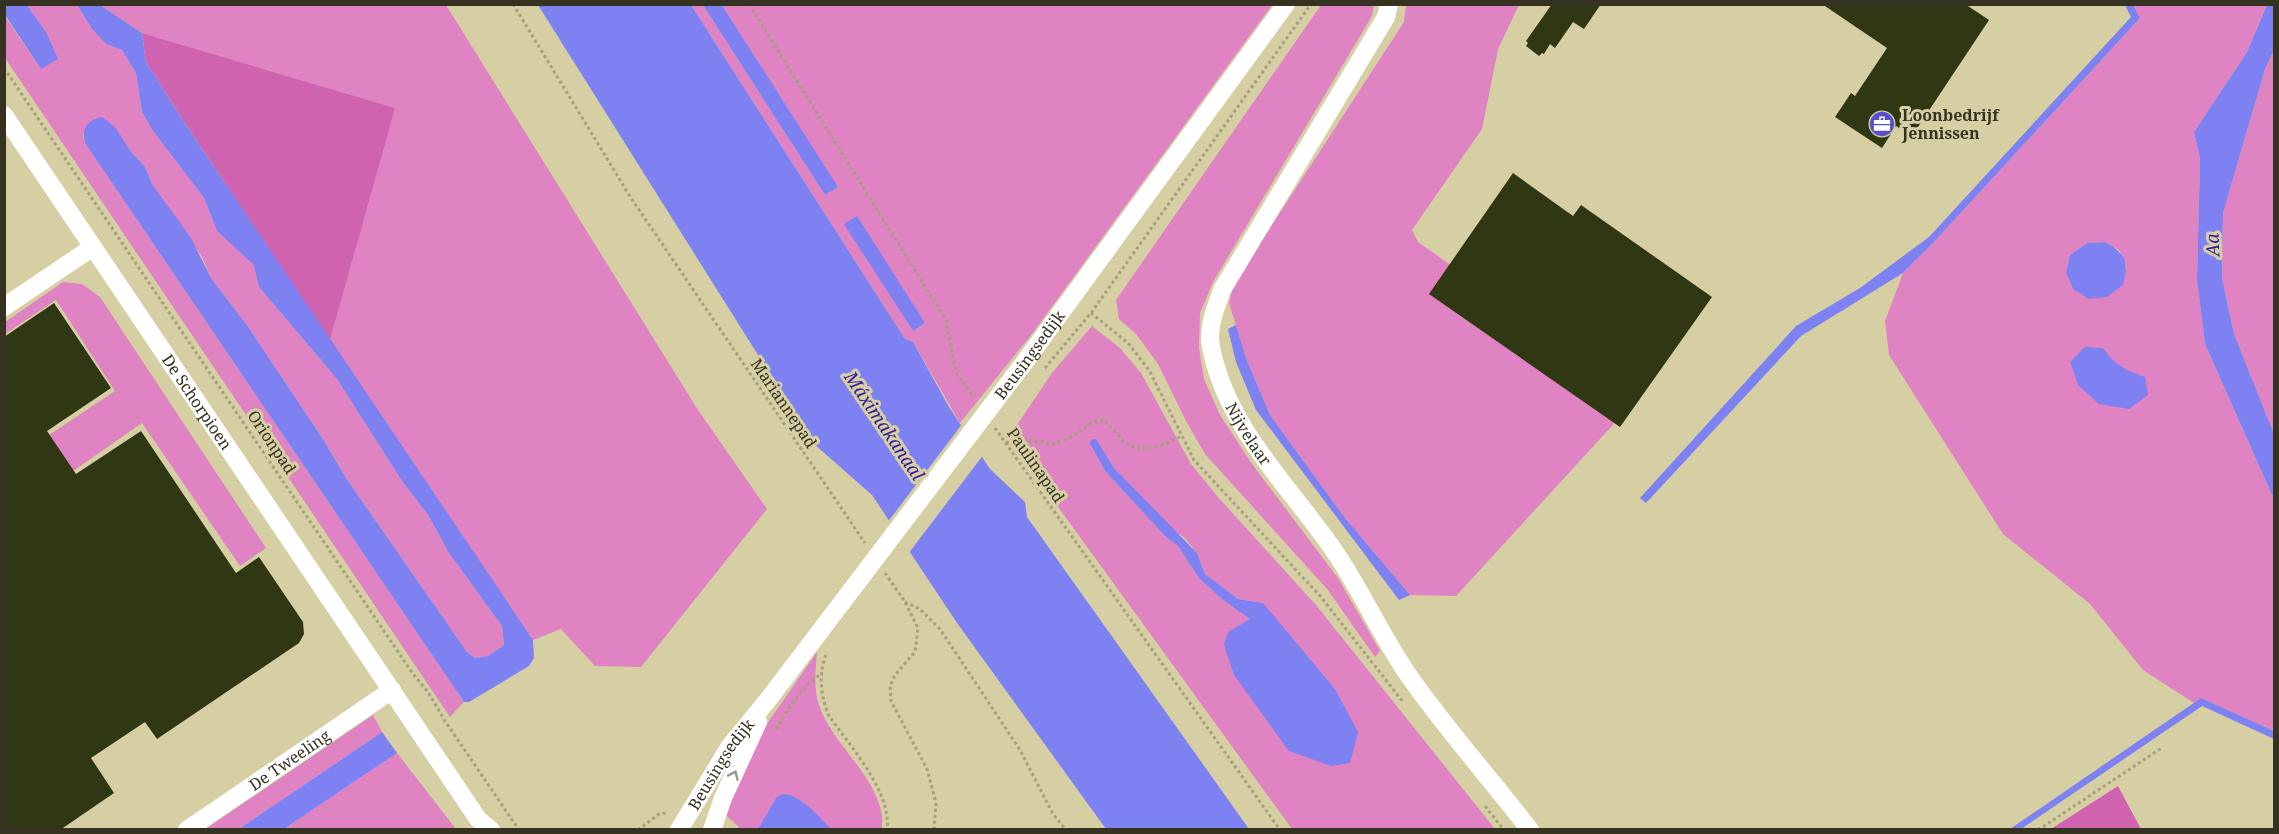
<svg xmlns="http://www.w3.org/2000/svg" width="2279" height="834" font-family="'Noto Serif',serif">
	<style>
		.green { fill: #df83c3; fill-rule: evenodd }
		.forest { fill: #cf63b0 }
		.water { fill: #7e81f2 }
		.pier { fill: #d6cfa4 }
		.building { fill: #2f3713 }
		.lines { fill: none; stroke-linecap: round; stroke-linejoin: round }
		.path { stroke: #a59f7c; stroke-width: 3; stroke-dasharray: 3 3; stroke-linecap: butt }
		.minor { stroke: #fff; stroke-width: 18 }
		.oneway { stroke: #9a9890 }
		.labels { text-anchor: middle; stroke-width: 6; stroke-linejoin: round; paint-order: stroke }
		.poi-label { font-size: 16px; font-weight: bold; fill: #353221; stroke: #d6cfa4; text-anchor: start }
		.street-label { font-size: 16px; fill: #353221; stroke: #d6cfa4 }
		.water-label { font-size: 18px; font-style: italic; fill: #33189e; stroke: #d6cfa4 }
	</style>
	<rect width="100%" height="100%" fill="#d6cfa4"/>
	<g class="green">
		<path d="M27 5H77L92 29 106 44 122 50 136 73 142 112 153 131 204 198 217 231 255 265 259 287 337 379 402 481 428 515 449 553 502 626 504 645 488 656 475 658 467 652 346 478 323 439 249 328 211 278 202 257 152 184 145 167 129 149 83 135 85 143 464 702 450 717 5 58 4 15 41 69 46 32Z"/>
		<path d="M100 5H446L698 410 767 509 641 667 595 666 561 629 533 640 330 340 394 108 142 33Z"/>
		<path d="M691 5H703L825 195 837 187 722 5H1272L1032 334 960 423 913 342 905 339ZM845 224 925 323 913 331Z"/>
		<path d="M1321 5H1374L1372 16 1213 282 1200 313 1199 348 1204 379 1220 415 1252 464 1338 578 1380 651 1375 657 1327 589 1205 454 1186 421 1158 364 1136 334 1119 319 1116 300Z"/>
		<path d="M1406 5H1519L1498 49 1482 129 1412 230 1418 242 1625 387 1622 415 1456 596 1410 595 1345 518 1270 415 1246 358 1229 303 1233 285 1404 22Z"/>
		<path d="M2133 5H2267L2247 52 2194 132 2200 159 2197 280 2205 344 2272 495H2274V731L2201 698 2194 703 2143 670 2090 604 2003 534 1889 355 1885 321 1903 273 1933 243 2140 18ZM2105 242 2120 251 2127 268 2073 289 2066 273 2070 255 2087 243Z"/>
		<path d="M2274 50V434L2234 334 2222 278 2223 213 2265 69Z"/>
		<path d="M63 282 82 284 100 297 266 548 240 566 142 423 26 504 4 465 115 391 56 300 5 334V322Z"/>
		<path d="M1092 326 1120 348 1141 373 1191 464 1218 497 1316 605 1495 829H1292L1008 438 1052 373ZM1096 440 1114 468 1173 530 1185 538 1197 553 1205 574 1238 599 1263 603 1234 675 1229 632 1250 619 1223 600 1199 578 1178 546 1165 536 1105 471 1090 444Z"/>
		<path d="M817 652C816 667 814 683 817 698 827 740 872 769 881 811 883 817 882 824 882 829H832L796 798H776L758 829H739L738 826 723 813 762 731Z"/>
		<path d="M373 715 382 732 239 829 204 830Z"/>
		<path d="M397 753 456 829H284Z"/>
	</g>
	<g class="forest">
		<path d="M142 33 395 108 330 340 188 128 146 62Z"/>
		<path d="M2118 786 2141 829H2051Z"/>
	</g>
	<g class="water">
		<path d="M4 5H27L46 32 58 59 41 69 5 15Z"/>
		<path d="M77 5H100L142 33 146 62 188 128 533 640 534 658 529 666 469 702H464L85 143C81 127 88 120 102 117L116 128 129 149 145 167 152 184 191 238 211 278 249 328 323 439 346 478 467 652 475 658 488 656 504 645 502 626 449 553 428 515 402 481 337 379 259 287 254 265 217 231 204 198 153 131 142 112 136 73 122 50 106 44 92 29Z"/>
		<path d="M538 5H691L905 339 913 342 949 407 990 469 1025 502 1027 517 1249 829H1106L957 623 872 495 814 444Z"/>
		<path d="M703 5H722L838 187 825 195Z"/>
		<path d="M2125 5H2133L2140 18 1933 243 1903 273 1801 336 1646 503 1640 498 1796 326 1860 288 1929 237 2131 17Z"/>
		<path d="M2267 5H2274V50L2265 69 2223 213 2222 278 2234 334 2274 434V495H2272L2205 344 2197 280 2200 159 2194 132 2247 52Z"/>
		<path d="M857 216 925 323 913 331 844 224Z"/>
		<path d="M2105 242C2126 254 2129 261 2123 285L2107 297 2089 299 2073 289 2066 273 2070 255 2087 243Z"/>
		<path d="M1236 325 1246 358 1270 415 1345 518 1410 595 1399 600 1256 410 1236 362 1228 329Z"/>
		<path d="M2085 347 2103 348C2113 364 2127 371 2145 377L2148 395 2129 409 2099 404 2078 385 2070 362Z"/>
		<path d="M1096 439 1114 468 1197 553 1205 574 1238 599 1263 603 1335 689 1358 732 1350 763 1331 766 1289 751 1234 675 1224 645 1228 632 1250 619 1223 600 1199 578 1178 546 1165 536 1105 471 1090 444 1091 440Z"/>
		<path d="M2201 698 2274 731V739L2202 706 2021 829H2010Z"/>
		<path d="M382 732 397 753 284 829H239Z"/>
		<path d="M782 794C800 793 819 818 832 829H758L776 798Z"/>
	</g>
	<path class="pier" d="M963 423 984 454 908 554 887 523Z"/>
	<g class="building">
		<path d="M1552 4H1601L1584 29 1573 22 1555 48 1550 44 1544 54 1542 53 1539 56 1526 46 1528 43 1526 41Z"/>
		<path d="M1822 4H1965L1989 20 1912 136 1896 126 1882 148 1835 117 1851 93 1855 96 1887 48Z"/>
		<path d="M1513 173 1573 216 1581 205 1712 297 1620 427 1429 294Z"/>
		<path d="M54 303 111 388 47 431 76 474 141 431 236 573 259 557 303 622 304 634 299 643 157 739 145 722 91 758 114 793 60 830H4V337Z"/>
	</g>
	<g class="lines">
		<g class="path">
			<path d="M513 4 631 198 865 543"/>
			<path d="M749 4 946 320 956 372 974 398"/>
			<path d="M4 68 413 674 428 692 445 721 519 830"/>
			<path d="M1091 313 1128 343 1149 370 1194 460 1321 597 1403 702"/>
			<path d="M1045 368 1091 313 1311 4"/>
			<path d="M995 428 1280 830"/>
			<path d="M1006 443 1016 438 1053 444 1073 436 1091 423 1105 420C1112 427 1121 441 1129 445 1146 453 1166 445 1181 436"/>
			<path d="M885 573 905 602 918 628 915 652 895 675 890 686 891 701 927 769 936 803 934 830"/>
			<path d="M905 602 920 609 940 629 1020 750 1053 814 1066 830"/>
			<path d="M826 655C818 674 821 698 829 716 850 746 892 792 887 830"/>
			<path d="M776 729C787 710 803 686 822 673"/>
			<path d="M1485 806 1504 830"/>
			<path d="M638 830 659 814 667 813"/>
			<path d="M2038 830 2163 747"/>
		</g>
		<g class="minor">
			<path id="s1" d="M1389 4 1386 17 1222 290C1216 307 1207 328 1211 347 1227 430 1292 488 1337 555 1363 594 1382 637 1409 676 1446 729 1490 778 1530 830"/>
			<path id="s2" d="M4 115 478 819 491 830"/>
			<path d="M4 307 93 247"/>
			<path id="s3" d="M187 830 392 690"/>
			<path id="s4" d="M679 830 730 746 767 701 1024 363 1286 4"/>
			<path d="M712 830 723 798 758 722"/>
		</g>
	</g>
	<defs><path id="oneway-chevron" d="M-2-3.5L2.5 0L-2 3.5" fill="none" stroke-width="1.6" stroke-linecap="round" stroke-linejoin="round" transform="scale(1.5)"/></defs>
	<use class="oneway" href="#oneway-chevron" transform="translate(734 775) rotate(-66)"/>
	<defs>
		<g id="office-disc" transform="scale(1.35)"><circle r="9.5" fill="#5651c8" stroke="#d6cfa4"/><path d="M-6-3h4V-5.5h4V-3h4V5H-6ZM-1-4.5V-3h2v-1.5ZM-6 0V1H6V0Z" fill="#fff"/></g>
	</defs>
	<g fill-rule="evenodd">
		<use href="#office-disc" x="1882" y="124"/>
	</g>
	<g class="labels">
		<g class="poi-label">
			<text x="1902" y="121">Loonbedrijf<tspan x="1902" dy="18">Jennissen</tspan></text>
		</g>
		<g class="street-label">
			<text dy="6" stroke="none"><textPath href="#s4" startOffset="591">Beusingsedijk</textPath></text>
			<text dy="6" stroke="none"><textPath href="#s2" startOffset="346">De Schorpioen</textPath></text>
			<text transform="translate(784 403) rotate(56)" y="6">Mariannepad</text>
			<text dy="6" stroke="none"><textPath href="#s1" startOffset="486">Nijvelaar</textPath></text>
			<text transform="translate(272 442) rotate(56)" y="6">Orionpad</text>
			<text transform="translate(1036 465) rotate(55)" y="6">Paulinapad</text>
			<text dy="6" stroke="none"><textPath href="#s3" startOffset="124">De Tweeling</textPath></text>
			<text dy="6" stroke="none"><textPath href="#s4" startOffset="78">Beusingsedijk</textPath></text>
		</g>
		<g class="water-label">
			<text transform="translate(2213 245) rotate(-93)" y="6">Aa</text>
			<text transform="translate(884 426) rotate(56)" y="6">Máximakanaal</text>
		</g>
	</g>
	<rect width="2279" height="834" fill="none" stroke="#353221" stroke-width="12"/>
</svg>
